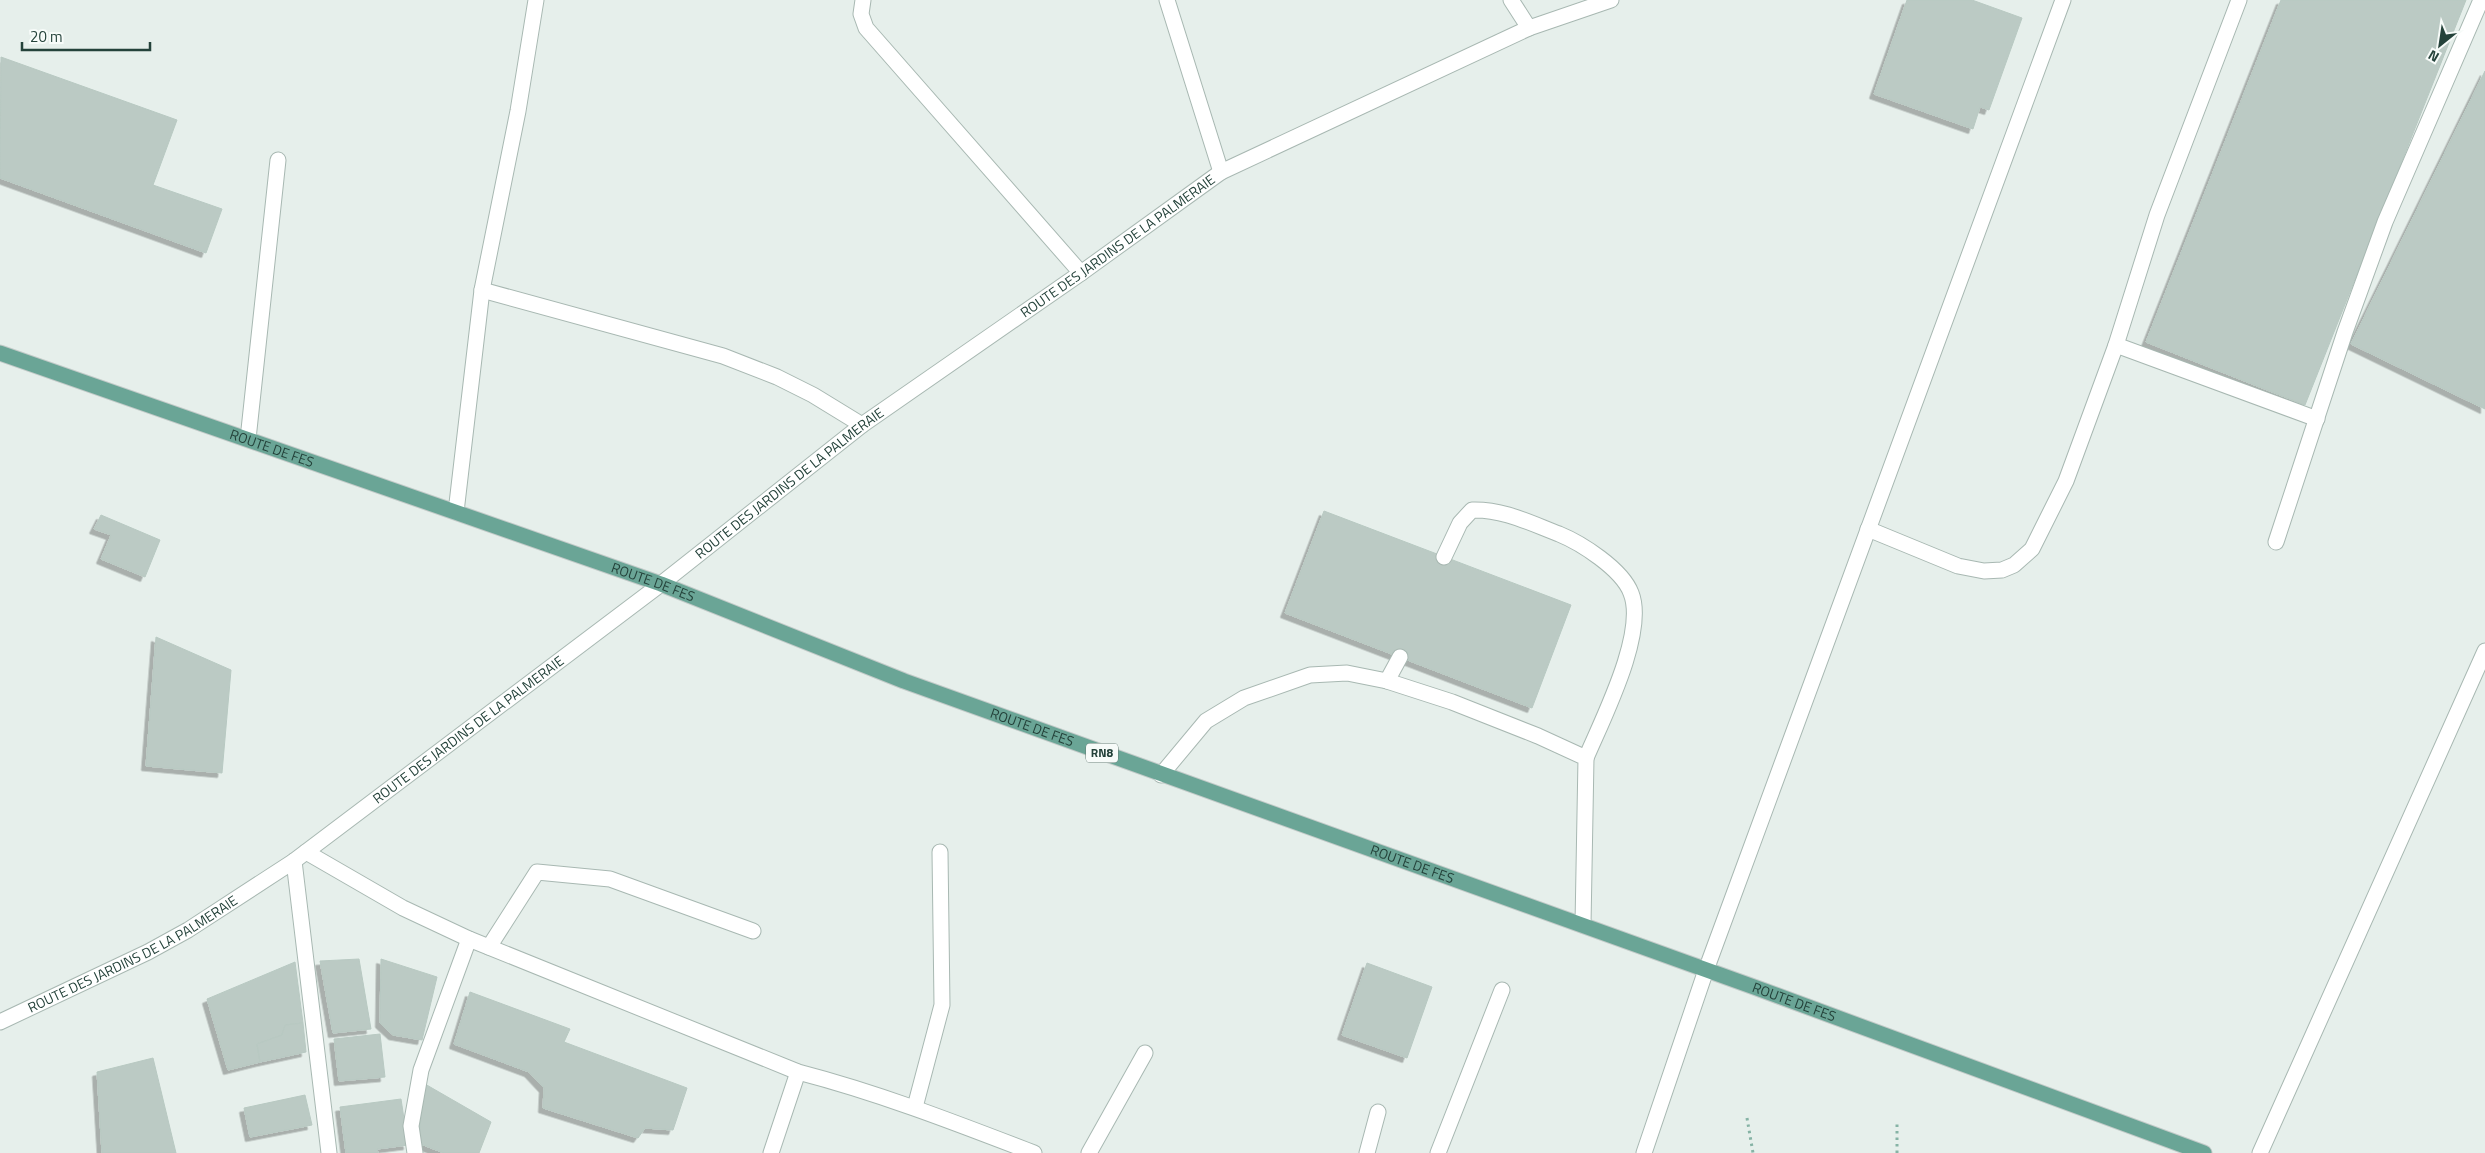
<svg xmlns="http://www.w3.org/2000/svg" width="2485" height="1153" font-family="'Titillium Web',sans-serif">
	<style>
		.building { fill: #bbcac4; stroke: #b8c9c2; filter: url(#shadow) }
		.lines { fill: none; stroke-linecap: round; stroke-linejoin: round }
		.service-casing { stroke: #a8b8b2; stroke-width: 17 }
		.pedestrian-casing { stroke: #a8b8b2; stroke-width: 17 }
		.minor-casing { stroke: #a8b8b2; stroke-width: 17 }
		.tertiary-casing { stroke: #a8b8b2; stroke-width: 17 }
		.primary-casing { stroke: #c2cac8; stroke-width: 17 }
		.path { stroke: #86b3a5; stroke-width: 3; stroke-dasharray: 2.5 4; stroke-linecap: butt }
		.service { stroke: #fff; stroke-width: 15 }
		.pedestrian { stroke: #fff; stroke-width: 15 }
		.minor { stroke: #fff; stroke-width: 15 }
		.tertiary { stroke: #fff; stroke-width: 15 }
		.primary { stroke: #6aa596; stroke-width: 15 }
		.labels { text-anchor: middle; stroke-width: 4; stroke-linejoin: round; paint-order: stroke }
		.shield { fill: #f7fbf9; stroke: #637a73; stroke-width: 1 }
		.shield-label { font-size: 12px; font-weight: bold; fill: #24423a }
		.street-label { font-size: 14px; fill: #24423a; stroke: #f7fbf9 }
	</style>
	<defs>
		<filter id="shadow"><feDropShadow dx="-4.5" dy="4.5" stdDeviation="0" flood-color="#0004"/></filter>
	</defs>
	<rect width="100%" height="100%" fill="#e6efeb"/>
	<g class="building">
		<path d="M1907 0H1972L2022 18 1989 110 1980 107 1973 129 1874 94Z"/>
		<path d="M2281 0H2466L2305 405 2146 342Z"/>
		<path d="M1 57 177 120 153 185 222 209 206 253 0 178Z"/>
		<path d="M2485 71V409L2351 344Z"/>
		<path d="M1324 511 1571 605 1532 708 1285 613Z"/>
		<path d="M101 515 160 540 145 577 101 559 111 535 94 529Z"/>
		<path d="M156 637 231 670 222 773 146 766Z"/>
		<path d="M359 959 371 1029 333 1033 320 961Z"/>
		<path d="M381 959 437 977 422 1040 393 1035 380 1023Z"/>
		<path d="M295 962 303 1023 285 1025 282 1035 257 1044 260 1062 228 1070 207 999Z"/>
		<path d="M1367 963 1432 987 1407 1058 1342 1035Z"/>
		<path d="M470 992 570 1029 564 1042 687 1088 673 1130 645 1128 638 1138 543 1108 544 1088 529 1072 454 1044Z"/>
		<path d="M303 1023 306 1052 260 1062 257 1044 282 1035 285 1025Z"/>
		<path d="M380 1034 385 1077 339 1081 334 1039Z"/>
		<path d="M153 1058 176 1153H102L97 1072Z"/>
		<path d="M425 1084 491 1122 479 1153H444L418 1143Z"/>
		<path d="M305 1095 312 1125 250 1137 244 1108Z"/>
		<path d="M401 1099 408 1145 377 1149 378 1153H346L340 1107Z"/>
	</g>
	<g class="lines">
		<g class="service-casing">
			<g id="service">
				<path d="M248 439 278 160"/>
				<path d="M1444 557 1460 523 1472 510C1503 509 1530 523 1559 534 1581 543 1622 569 1631 593 1647 633 1602 720 1586 758"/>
				<path d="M1387 681 1400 657"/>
				<path d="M1161 775 1206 721 1244 698 1310 675 1347 673 1387 681 1452 702 1538 736 1586 758 1583 925"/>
			</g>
		</g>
		<g class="pedestrian-casing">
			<g id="pedestrian">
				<path d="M294 861 329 1153"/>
				<path d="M489 947 537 872 610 879 753 931"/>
				<path d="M915 1107 942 1005 940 852"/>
				<path d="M415 1153 411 1126 421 1070 469 939"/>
				<path d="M771 1153 798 1072"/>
				<path d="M1089 1153 1145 1053"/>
				<path d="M1367 1153 1378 1112"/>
				<path d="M1438 1153 1502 990"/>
			</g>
		</g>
		<g class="minor-casing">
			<g id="minor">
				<path d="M863 0 861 14 866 28 1081 273"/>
				<path d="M1167 0 1221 172"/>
				<path d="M1511 0 1529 28"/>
				<path d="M482 290 723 356 777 377 813 395 862 425"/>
				<path d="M2116 345 2157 215 2239 0"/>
				<path d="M456 512 482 290 518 111 536 0"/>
				<path d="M1868 529 1958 566 1984 571 2002 570 2014 565 2032 549 2066 481 2116 345 2317 419"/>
				<path d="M2276 542 2345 332 2385 222 2481 0"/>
				<path d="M306 852 403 908 469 939 798 1072C879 1093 956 1123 1034 1153"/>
				<path id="s1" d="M0 1022 148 952 188 930 294 861 661 584 862 425 1081 273 1221 172 1529 28 1611 0"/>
				<path d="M1644 1153 1706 970"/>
				<path d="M2260 1153 2485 651"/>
			</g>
		</g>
		<g class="tertiary-casing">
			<path id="tertiary" d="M1706 970 2063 0"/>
		</g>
		<g class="primary-casing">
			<g id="primary">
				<path id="s2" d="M0 353 661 584 904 681 1754 987 2204 1153"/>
			</g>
		</g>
		<g class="path">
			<path d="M1747 1118 1753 1153"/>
			<path d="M1897 1153V1122"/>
		</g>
		<use href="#service" class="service"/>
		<use href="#pedestrian" class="pedestrian"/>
		<use href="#minor" class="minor"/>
		<use href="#tertiary" class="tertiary"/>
		<use href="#primary" class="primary"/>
	</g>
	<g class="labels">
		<rect class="shield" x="1086" y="743.5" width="32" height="19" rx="4"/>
		<g class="shield-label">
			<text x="1102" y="757">RN8</text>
		</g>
		<g class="street-label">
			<text dy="5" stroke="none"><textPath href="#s1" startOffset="1364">ROUTE DES JARDINS DE LA PALMERAIE</textPath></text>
			<text dy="5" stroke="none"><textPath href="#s2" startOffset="288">ROUTE DE FES</textPath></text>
			<text dy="5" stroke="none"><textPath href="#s1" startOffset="959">ROUTE DES JARDINS DE LA PALMERAIE</textPath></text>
			<text dy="5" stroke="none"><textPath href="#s2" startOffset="692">ROUTE DE FES</textPath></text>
			<text dy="5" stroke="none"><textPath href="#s2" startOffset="1098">ROUTE DE FES</textPath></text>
			<text dy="5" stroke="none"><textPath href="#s1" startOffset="554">ROUTE DES JARDINS DE LA PALMERAIE</textPath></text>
			<text dy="5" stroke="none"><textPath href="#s2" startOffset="1502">ROUTE DE FES</textPath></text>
			<text dy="5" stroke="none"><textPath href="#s1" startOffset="149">ROUTE DES JARDINS DE LA PALMERAIE</textPath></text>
			<text dy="5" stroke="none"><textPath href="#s2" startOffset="1908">ROUTE DE FES</textPath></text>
		</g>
	</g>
	<g transform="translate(2440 45) rotate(210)" stroke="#f7fbf9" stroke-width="4" paint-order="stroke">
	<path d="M0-4L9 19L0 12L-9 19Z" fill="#24423a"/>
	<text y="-8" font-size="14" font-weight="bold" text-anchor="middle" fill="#24423a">N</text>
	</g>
	<path d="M22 42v8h128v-8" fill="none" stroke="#24423a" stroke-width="2.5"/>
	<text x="30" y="42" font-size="15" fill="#24423a" stroke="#f7fbf9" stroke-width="4" paint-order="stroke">20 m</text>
</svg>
